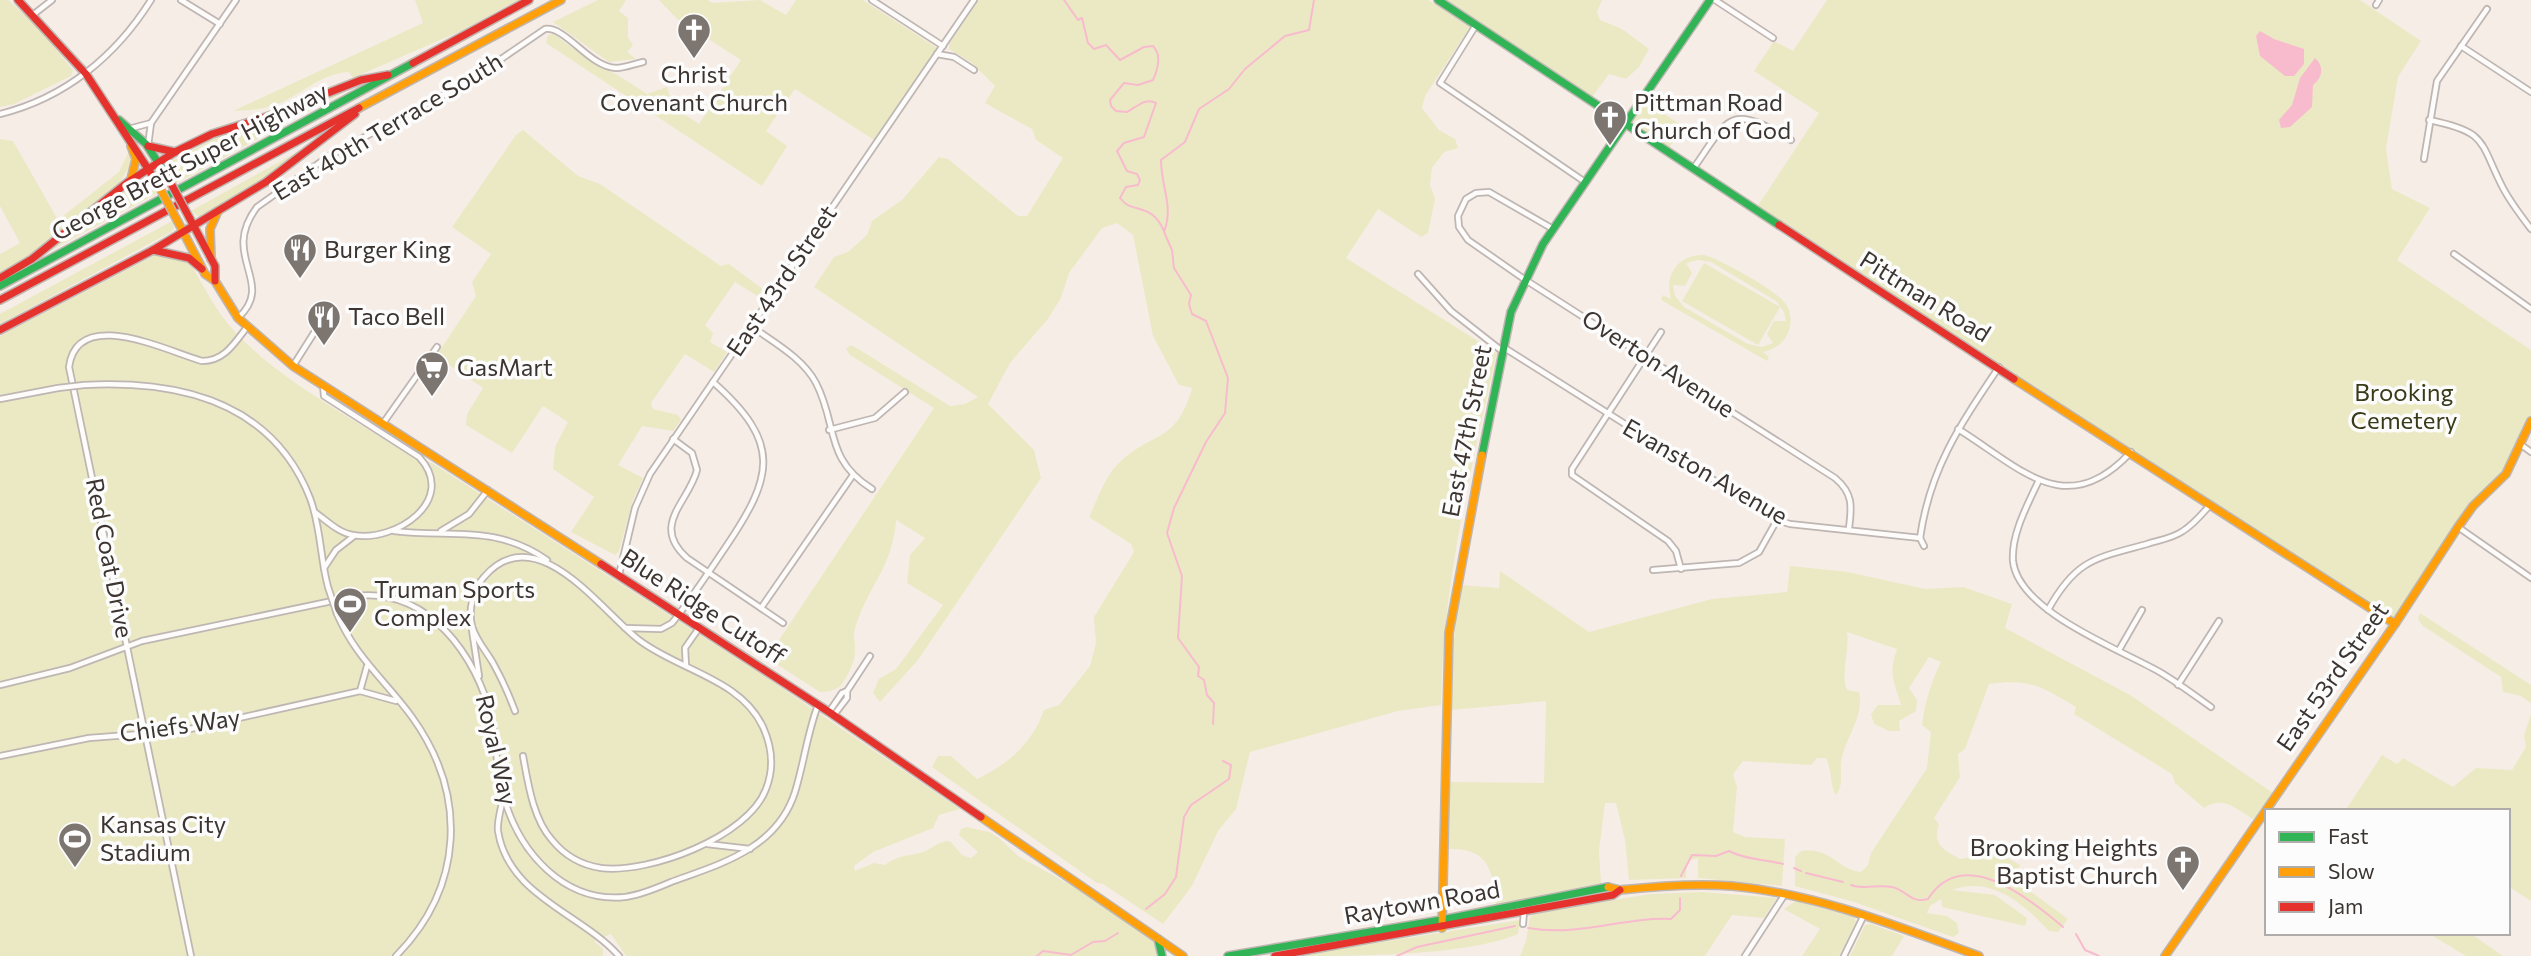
<svg xmlns="http://www.w3.org/2000/svg" width="2531" height="956" font-family="Commissioner,sans-serif">
	<style>
		.green { fill: #eae9c4; fill-rule: evenodd }
		.water { fill: #f8bbce }
		.lines { fill: none; stroke-linecap: round; stroke-linejoin: round }
		.stream { stroke: #f8bbce; stroke-width: 2 }
		.street-casing { stroke: #beb6b2; stroke-width: 8 }
		.fast-casing { stroke: #beb6b2; stroke-width: 10 }
		.slow-casing { stroke: #beb6b2; stroke-width: 10 }
		.jam-casing { stroke: #beb6b2; stroke-width: 10 }
		.street { stroke: #fefcfb; stroke-width: 4.5 }
		.fast { stroke: #30b455; stroke-width: 7 }
		.slow { stroke: #ff9f0a; stroke-width: 7 }
		.jam { stroke: #e5322d; stroke-width: 7 }
		.street-bridge-casing { stroke: #beb6b2; stroke-width: 8; stroke-linecap: butt }
		.slow-bridge-casing { stroke: #beb6b2; stroke-width: 10; stroke-linecap: butt }
		.jam-bridge-casing { stroke: #beb6b2; stroke-width: 10; stroke-linecap: butt }
		.street-bridge { stroke: #fefcfb; stroke-width: 4.5 }
		.slow-bridge { stroke: #ff9f0a; stroke-width: 7 }
		.jam-bridge { stroke: #e5322d; stroke-width: 7 }
		.labels { text-anchor: middle; stroke-width: 7; stroke-linejoin: round; paint-order: stroke }
		.poi-label { font-size: 24px; fill: #3c3430; stroke: #fcfcfc; text-anchor: start }
		.street-label { font-size: 24px; fill: #3c3430; stroke: #fcfcfc }
		.park-label { font-size: 24px; fill: #393a17; stroke: #fcfcfc }
	</style>
	<rect width="100%" height="100%" fill="#f7ede7"/>
	<g class="green">
		<path d="M0 0H8L35 24 73 70 71 76 14 104 0 107Z"/>
		<path d="M415 0H518L463 30 353 78 349 72C320 74 304 93 278 104 264 109 248 111 233 111L423 23Z"/>
		<path d="M598 0H626L619 11 628 18V37L633 45 627 52 636 59 609 62 553 22Z"/>
		<path d="M659 0H708L712 3 760 0 786 15 796 0H863L937 48 874 140 795 89 766 131 787 146 762 186 546 43 548 35 554 34C583 59 616 72 647 94L667 87 673 107 699 124 741 60 676 18Z"/>
		<path d="M979 0H1428L1470 27 1425 96 1422 108 1439 130 1455 139 1458 148 1444 152 1432 168 1430 185 1435 199 1428 233 1421 237 1378 209 1346 258 1497 353C1471 468 1442 587 1441 705L1398 711 1250 752 1236 809 1218 831 1192 886 1163 924 1103 884 1097 883 932 767 938 756H951L977 779C1008 764 1032 744 1044 710L1059 705 1090 666 1096 643 1094 617 1134 552 1131 544 1089 517C1097 501 1105 476 1118 464 1152 430 1176 445 1192 388L1179 385 1153 336 1133 235 1117 223 1102 228 1069 273 1061 298 1047 320 1010 363 988 404 1034 450 1041 478 918 660 880 702 873 693 879 679 896 669 943 605 907 583 910 555 925 538 896 520C893 566 869 585 856 625 852 635 856 642 855 652 855 661 847 679 840 686 834 691 826 692 820 692L767 658 934 408 850 355 846 349 851 345 860 350 950 406 965 404 978 397 814 287 834 257 848 252 867 235 872 221 902 200 939 157 948 159 1018 216H1027L1063 158 1036 140 1032 129 985 103 995 86 972 63 949 49V44Z"/>
		<path d="M1447 0H1602L1597 12 1600 20 1622 29 1649 49 1639 67 1626 79 1609 74 1592 97Z"/>
		<path d="M1827 0H2360L2421 41 2398 77 2386 149 2392 189 2430 208 2397 260 2531 350V416L2510 461 2497 479 2470 507 2396 616 2389 617 2324 576 1757 207 1819 113 1754 71 1774 41 1793 51Z"/>
		<path d="M348 90 177 183 169 169 170 162 219 136Z"/>
		<path d="M1646 102 1684 127 1668 149 1632 124Z"/>
		<path d="M523 130 578 176 600 184 721 266 729 264 768 293 764 300 735 282 705 325 713 333 710 342 727 352 714 372 685 354 651 403 653 409 678 415 681 420 673 431 642 426 618 465 643 478 633 500 619 551 615 555 571 532 594 497 553 469 555 447 568 422 543 406 512 453 466 425 467 414 483 388 436 356 476 296 472 282 491 254 452 227 516 135Z"/>
		<path d="M322 138 266 180 199 217 191 211Z"/>
		<path d="M0 139 13 141 58 220 119 172 130 149 131 164 119 183 42 248 0 274V254L20 243 0 206Z"/>
		<path d="M142 178 150 180 156 194 44 254Z"/>
		<path d="M172 221 174 228 171 232 0 324V314Z"/>
		<path d="M159 253 183 259 191 265C202 283 212 303 225 320 268 375 355 419 414 458L432 463 764 676 960 809 939 815 933 828 873 852 854 866 855 871 874 863 885 865C899 854 908 857 923 852 934 848 937 841 950 841L962 855 971 858 978 852 959 835 961 829 966 827 989 832 999 838 1018 856 1078 889 1154 942 1158 951 1156 956H626L611 934 594 941 603 949V956H0V336Z"/>
		<path d="M1704 255C1720 259 1774 289 1784 302 1792 311 1792 323 1788 333 1783 344 1774 350 1763 352L1769 357 1767 361 1661 300 1663 295 1671 299C1664 275 1678 254 1704 255ZM1698 260 1711 262 1776 301 1784 312 1786 321H1774L1767 334 1773 343 1762 347 1748 344 1684 307 1675 296 1673 285 1685 286 1692 273 1686 263Z"/>
		<path d="M1704 263 1780 307 1758 345 1682 301Z"/>
		<path d="M1790 566 1848 572 1925 589 1963 587 2012 604 2005 628 2130 695 2273 793 2253 819C2236 809 2223 795 2204 808L2175 783 2172 774 2074 714 2076 707C2043 687 2029 678 1989 684L1965 749 1958 754 1960 777 1934 818 1939 824C1932 844 1943 850 1960 859L1972 857 1983 845 2020 865 2015 880 2068 919 2058 932 2049 931C2024 904 1991 875 1952 890L1995 895 2027 918 2025 926 1942 907 1941 899 1930 906 1927 913 1947 916 1957 923 1959 933 1953 937 1854 902 1795 886V857L1801 851C1832 847 1836 869 1861 872L1868 865 1871 853 1927 768 1931 732 1922 725C1925 702 1931 682 1941 662L1929 657 1909 688 1917 700 1916 711 1899 721 1900 731H1889L1874 724 1871 714 1878 705H1901C1894 680 1888 676 1897 649L1847 632C1850 652 1840 672 1847 690L1859 692C1865 717 1843 741 1841 763 1840 775 1844 784 1836 795 1830 787 1832 770 1826 758H1817L1811 765 1743 761 1733 774 1737 787 1733 832 1745 837 1785 839 1782 886 1698 878V858L1687 861 1686 878 1629 880 1625 840 1616 803H1605L1599 851 1601 883 1496 905C1493 871 1489 848 1449 849L1450 782 1544 783 1546 701 1451 710 1454 640 1460 585 1499 588 1500 571 1589 632 1712 599 1787 592Z"/>
		<path d="M2420 613 2531 685V703L2521 696 2503 692 2501 677 2423 626 2418 619Z"/>
		<path d="M2531 714V901L2508 886V811H2345L2382 755 2397 764 2403 758 2453 787 2476 768 2512 770 2526 747 2524 736Z"/>
		<path d="M1702 892 1777 898 1764 918 1732 915 1705 956H1520L1526 941 1530 917 1536 912 1651 894Z"/>
		<path d="M1796 901 1854 917 1856 922 1839 956H1802L1820 929 1784 909Z"/>
		<path d="M1520 920 1518 934C1466 956 1358 956 1295 956Z"/>
		<path d="M1871 924 1904 936 1892 956H1850L1865 925Z"/>
		<path d="M2428 933H2470L2503 956H2466Z"/>
	</g>
	<g class="water">
		<path d="M2260 31 2274 39 2304 49V64L2294 76H2285L2260 56 2256 36Z"/>
		<path d="M2315 58C2325 67 2322 78 2313 85L2312 107 2290 127 2281 128 2279 120 2292 105 2300 78Z"/>
	</g>
	<g class="lines">
		<g class="stream">
			<path d="M1064 0 1078 20 1082 18 1088 43 1094 49 1106 45 1120 60 1144 47 1153 46C1162 55 1158 69 1153 80L1138 85 1124 83 1110 100 1111 106 1116 111 1127 112C1137 107 1145 97 1156 103L1144 137 1124 143 1117 151 1127 171 1137 174 1140 180 1138 185 1126 187 1120 198C1132 215 1151 201 1164 231"/>
			<path d="M1213 724 1214 703 1207 695 1204 680 1198 676 1199 667 1178 638 1182 576 1167 533 1174 508 1206 442 1225 413 1228 378 1206 321 1192 314 1189 304 1191 295 1174 268 1172 250 1164 232C1174 205 1161 188 1161 160L1185 142 1199 109 1229 89 1245 69 1285 36 1309 30 1314 0"/>
			<path d="M1794 868 1801 871"/>
			<path d="M1806 873 1843 882"/>
			<path d="M1681 876 1692 855 1716 856 1729 851C1746 860 1764 859 1783 864"/>
			<path d="M1851 885C1864 890 1878 884 1892 887 1907 890 1910 904 1928 899 1963 844 2029 898 2063 927"/>
			<path d="M1146 909 1165 894 1176 877 1184 817 1191 805 1229 779 1231 765 1223 761"/>
			<path d="M1528 928C1580 937 1622 917 1671 919L1680 910V898"/>
			<path d="M2076 934 2085 950 2099 956"/>
			<path d="M1037 956 1043 951 1071 955 1093 942 1105 941 1118 933"/>
			<path d="M1397 956 1417 947 1515 926"/>
		</g>
		<g class="street-casing">
			<g id="street">
				<path d="M181 0 220 24"/>
				<path d="M872 0 943 46"/>
				<path d="M1715 0 1773 38"/>
				<path d="M2376 5 2379 0"/>
				<path d="M34 14 52 0"/>
				<path d="M1476 25 1440 83 1585 182"/>
				<path d="M2461 46 2531 92"/>
				<path d="M937 54 954 57 974 70"/>
				<path d="M0 114C65 98 116 56 151 0"/>
				<path d="M2429 120C2488 132 2479 141 2503 188 2511 203 2521 216 2531 229"/>
				<path d="M132 128 151 123 236 0"/>
				<path d="M148 146 151 123"/>
				<path d="M2424 159 2437 81 2487 9"/>
				<path d="M1693 169C1730 116 1729 103 1791 140"/>
				<path d="M1553 229 1489 192 1476 193 1466 199 1458 216 1459 227 1468 240 1524 279 1835 478C1853 493 1852 506 1849 528"/>
				<path d="M2454 254 2531 309"/>
				<path d="M1418 274 1451 311 1502 351"/>
				<path d="M238 318C277 282 219 257 257 207L329 156 466 83 545 29C566 26 589 67 616 68 625 68 634 64 643 62"/>
				<path d="M751 326C773 342 803 358 816 383 838 425 824 459 872 489"/>
				<path d="M1661 332 1572 469V475L1668 541 1676 551 1681 569"/>
				<path d="M1503 347 1777 520 1790 524 1920 538"/>
				<path d="M293 366 324 317"/>
				<path d="M84 385C178 380 272 401 310 498 321 527 320 558 328 587"/>
				<path d="M0 399 58 388"/>
				<path d="M384 422 437 347"/>
				<path d="M1958 429C2021 468 2066 522 2131 452"/>
				<path d="M829 430 875 418 905 392"/>
				<path d="M673 439 692 453 697 470C689 502 650 525 687 558L783 623"/>
				<path d="M2520 444 2531 452"/>
				<path d="M2039 480C2028 504 2011 534 2013 561 2018 611 2119 649 2158 671 2177 682 2194 695 2211 707"/>
				<path d="M316 513C327 521 339 533 353 535 395 543 459 500 419 457L324 396 323 385"/>
				<path d="M2458 527 2531 578"/>
				<path d="M394 531C452 538 495 524 547 560"/>
				<path d="M441 531 469 514 488 490"/>
				<path d="M1920 538C1930 468 1960 425 1999 367"/>
				<path d="M1920 538 1924 546"/>
				<path d="M324 568 336 550 354 536"/>
				<path d="M1653 570 1739 563 1759 552 1777 520"/>
				<path d="M619 575 635 508 650 474 974 0"/>
				<path d="M761 608 853 475"/>
				<path d="M2048 610C2076 559 2096 558 2147 544 2160 540 2173 538 2183 531 2194 524 2202 514 2210 505"/>
				<path d="M337 614C356 658 385 680 412 717 468 795 464 887 396 956"/>
				<path d="M625 628 661 629 672 623C691 599 708 573 725 548 774 476 782 443 713 382"/>
				<path d="M472 630 479 676"/>
				<path d="M2119 650 2142 610"/>
				<path d="M686 666 685 648 699 628"/>
				<path d="M0 685 70 668 142 641 356 596C428 588 477 655 492 720 497 745 496 774 504 798 520 853 564 903 625 897 641 895 657 888 671 882 720 864 777 849 795 792 804 763 807 734 818 705"/>
				<path d="M2178 685 2219 621"/>
				<path d="M360 691 396 701"/>
				<path d="M847 691 870 656"/>
				<path d="M515 711C509 695 502 679 493 663 486 651 476 640 472 626 468 610 473 589 484 577 536 516 602 612 639 640 678 670 741 679 763 727 772 747 774 769 766 789 748 837 649 874 601 868 581 865 565 856 552 840 533 819 528 783 523 756"/>
				<path d="M829 712 842 693 847 691V698L834 715"/>
				<path d="M0 756 89 738 181 731 360 691 367 666"/>
				<path d="M503 799C501 808 497 821 498 831 508 896 581 913 619 956"/>
				<path d="M707 844 750 849"/>
				<path d="M1523 924 1524 911"/>
				<path d="M191 956 69 367C77 305 169 352 202 361 224 361 234 344 247 327"/>
				<path d="M1745 956 1785 894"/>
				<path d="M1844 956 1864 915"/>
			</g>
		</g>
		<g class="fast-casing">
			<g id="fast">
				<path d="M1438 0 1779 225"/>
				<path d="M119 120 146 144 167 176"/>
				<path d="M0 286 413 63"/>
				<path d="M1482 455 1511 312 1543 244 1710 0"/>
				<path d="M1158 939 1162 956"/>
				<path d="M1228 956 1441 920 1608 887"/>
			</g>
		</g>
		<g class="slow-casing">
			<g id="slow">
				<path d="M359 108 561 0"/>
				<path d="M131 146 136 159 131 179"/>
				<path d="M178 222 205 274 215 281 238 318 293 366 601 564"/>
				<path d="M211 259 210 229 218 211"/>
				<path d="M2014 379 2395 624"/>
				<path d="M981 817 1183 956"/>
				<path d="M1608 887 1620 890C1657 886 1695 883 1732 886 1818 894 1899 927 1979 956"/>
				<path d="M1442 928 1449 633 1482 455"/>
				<path d="M2165 956 2395 624 2458 527 2473 506 2506 474 2531 421"/>
			</g>
		</g>
		<g class="jam-casing">
			<g id="jam">
				<path d="M18 0 86 74 156 181"/>
				<path d="M413 63 529 0"/>
				<path d="M148 146 175 152"/>
				<path d="M189 217 215 266V281"/>
				<path d="M1779 225 2014 379"/>
				<path d="M153 250 189 258 202 269"/>
				<path d="M0 278 32 259 128 182 175 152 212 134 272 115 361 80 388 75"/>
				<path d="M0 300 359 108"/>
				<path d="M0 330 153 250 266 182 355 114"/>
				<path d="M601 564 829 712 981 817"/>
				<path d="M1275 956 1613 895 1620 890"/>
			</g>
		</g>
		<use href="#street" class="street"/>
		<use href="#fast" class="fast"/>
		<use href="#slow" class="slow"/>
		<use href="#jam" class="jam"/>
		<g class="street-bridge-casing">
			<g id="street-bridge">
				<path d="M58 388 84 385"/>
				<path d="M328 587 337 614"/>
			</g>
		</g>
		<g class="slow-bridge-casing">
			<path id="slow-bridge" d="M156 181 178 222"/>
		</g>
		<g class="jam-bridge-casing">
			<path id="jam-bridge" d="M167 176 189 217"/>
		</g>
		<use href="#street-bridge" class="street-bridge"/>
		<use href="#slow-bridge" class="slow-bridge"/>
		<use href="#jam-bridge" class="jam-bridge"/>
	</g>
	<defs>
		<g id="church-pin" transform="scale(1.75)"><path d="M0 17L-7.5 6A9.5 9.5 0 1 1 7.5 6Z" fill="#7d7570" stroke="#fcfcfc"/><path d="M-1.2-6h2.4v3.5h3.3v2.4h-3.3V6h-2.4V-.1h-3.3v-2.4h3.3Z" fill="#fff"/></g>
		<g id="restaurant-pin" transform="scale(1.75)"><path d="M0 17L-7.5 6A9.5 9.5 0 1 1 7.5 6Z" fill="#7d7570" stroke="#fcfcfc"/><path d="M-5-6h1v4h1v-4h1v4h1v-4h1v5L-1.5 .5V6h-2V.5L-5-1ZM5-6V6H3V1.5H1.5Q1.5-4 5-6Z" fill="#fff"/></g>
		<g id="supermarket-pin" transform="scale(1.75)"><path d="M0 17L-7.5 6A9.5 9.5 0 1 1 7.5 6Z" fill="#7d7570" stroke="#fcfcfc"/><path d="M-6-5.5h2.5l.6 2H6L4.5 2H-2.5L-4.4-4H-6ZM-1.5 3.2a1.3 1.3 0 1 0 .1 0ZM3 3.2a1.3 1.3 0 1 0 .1 0Z" fill="#fff"/></g>
		<g id="stadium-pin" transform="scale(1.75)"><path d="M0 17L-7.5 6A9.5 9.5 0 1 1 7.5 6Z" fill="#7d7570" stroke="#fcfcfc"/><path d="M0-5a6.5 5 0 1 0 0 10a6.5 5 0 1 0 0-10ZM-3.5-1.8h7v3.6h-7Z" fill="#fff"/></g>
	</defs>
	<g fill-rule="evenodd">
		<use href="#church-pin" x="694" y="30"/>
		<use href="#church-pin" x="1610" y="117"/>
		<use href="#restaurant-pin" x="300" y="250"/>
		<use href="#restaurant-pin" x="324" y="317"/>
		<use href="#supermarket-pin" x="432" y="368"/>
		<use href="#stadium-pin" x="350" y="604"/>
		<use href="#stadium-pin" x="75" y="839"/>
		<use href="#church-pin" x="2183" y="862"/>
	</g>
	<g class="labels">
		<g class="poi-label">
			<text x="694" y="83" text-anchor="middle">Christ<tspan x="694" dy="28">Covenant Church</tspan></text>
			<text x="1634" y="111">Pittman Road<tspan x="1634" dy="28">Church of God</tspan></text>
			<text x="324" y="258">Burger King</text>
			<text x="348" y="325">Taco Bell</text>
			<text x="457" y="376">GasMart</text>
			<text x="374" y="598">Truman Sports<tspan x="374" dy="28">Complex</tspan></text>
			<text x="100" y="833">Kansas City<tspan x="100" dy="28">Stadium</tspan></text>
			<text x="2158" y="856" text-anchor="end">Brooking Heights<tspan x="2158" dy="28">Baptist Church</tspan></text>
		</g>
		<g class="street-label">
			<text transform="translate(388 127) rotate(-31)" y="8">East 40th Terrace South</text>
			<text transform="translate(190 162) rotate(-28)" y="8">George Brett Super Highway</text>
			<text transform="translate(782 281) rotate(-56)" y="8">East 43rd Street</text>
			<text transform="translate(1925 297) rotate(32)" y="8">Pittman Road</text>
			<text transform="translate(1658 364) rotate(33)" y="8">Overton Avenue</text>
			<text transform="translate(1467 431) rotate(-79)" y="8">East 47th Street</text>
			<text transform="translate(1705 472) rotate(30)" y="8">Evanston Avenue</text>
			<text transform="translate(109 558) rotate(79)" y="8">Red Coat Drive</text>
			<text transform="translate(703 607) rotate(33)" y="8">Blue Ridge Cutoff</text>
			<text transform="translate(2333 677) rotate(-55)" y="8">East 53rd Street</text>
			<text transform="translate(180 726) rotate(-8)" y="8">Chiefs Way</text>
			<text transform="translate(496 750) rotate(77)" y="8">Royal Way</text>
			<text transform="translate(1422 903) rotate(-10)" y="8">Raytown Road</text>
		</g>
		<g class="park-label">
			<text x="2404" y="401">Brooking<tspan x="2404" dy="28">Cemetery</tspan></text>
		</g>
	</g>
	<rect x="2265" y="809" width="245" height="126" fill="#fcfcfc" stroke="#afacaa" stroke-width="2"/>
	<rect x="2279" y="832" width="35" height="10" fill="#30b455" stroke="#afacaa" stroke-width="2"/>
	<text x="2328" y="844" font-size="21" fill="#3c3430">Fast</text>
	<rect x="2279" y="867" width="35" height="10" fill="#ff9f0a" stroke="#afacaa" stroke-width="2"/>
	<text x="2328" y="879" font-size="21" fill="#3c3430">Slow</text>
	<rect x="2279" y="902" width="35" height="10" fill="#e5322d" stroke="#afacaa" stroke-width="2"/>
	<text x="2328" y="914" font-size="21" fill="#3c3430">Jam</text>
</svg>
